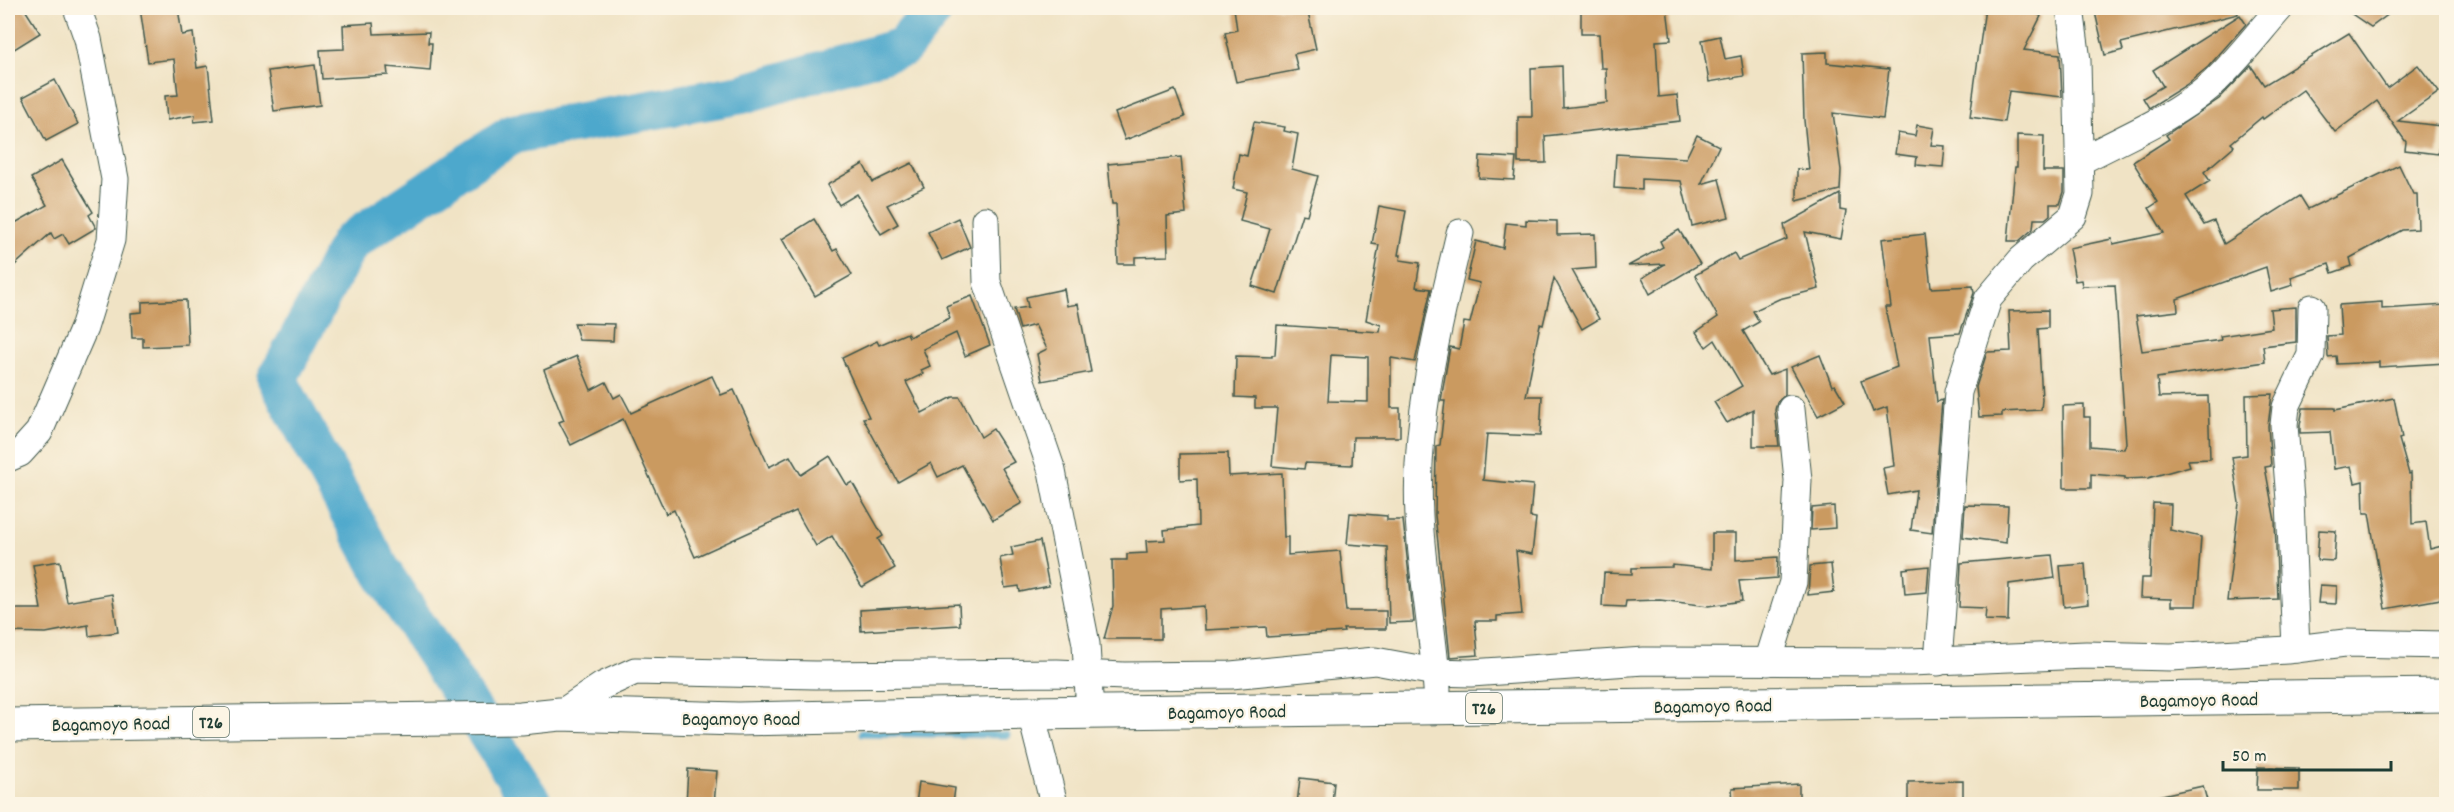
<svg xmlns="http://www.w3.org/2000/svg" width="2454" height="812" font-family="Dekko,sans-serif">
	<style>
		.lines { fill: none; stroke-linecap: round; stroke-linejoin: round }
		.stream { stroke: #4ea8cc; stroke-width: 7 }
		.river { stroke: #4ea8cc; stroke-width: 40 }
		.building { fill: #ca9a61; fill-rule: evenodd }
		.minor-casing { stroke: #3e564a; stroke-width: 29 }
		.trunk-casing { stroke: #3e564a; stroke-width: 35 }
		.minor { stroke: #fff; stroke-width: 27 }
		.trunk { stroke: #fff; stroke-width: 33 }
		.labels { text-anchor: middle; stroke-width: 4.5; stroke-linejoin: round; paint-order: stroke }
		.shield { fill: #fcf5e5; stroke: #617469; stroke-width: 1.5 }
		.shield-label { font-size: 18px; font-weight: bold; fill: #1f3d34 }
		.street-label { font-size: 20px; fill: #1f3d34; stroke: #fcf5e5 }
	</style>
	<rect width="100%" height="100%" fill="#fcf5e5"/>
	<filter id="ink" filterUnits="userSpaceOnUse"><feTurbulence type="fractalNoise" baseFrequency=".0167" numOctaves="2"/><feDisplacementMap in="SourceGraphic" scale="12" xChannelSelector="R" yChannelSelector="G"/><feConvolveMatrix kernelMatrix="1 2 1 2 8 2 1 2 1" color-interpolation-filters="sRGB"/></filter>
	<filter id="wash" filterUnits="userSpaceOnUse"><feTurbulence type="fractalNoise" baseFrequency=".008" numOctaves="4" result="noise"/><feDisplacementMap in="SourceGraphic" scale="24" xChannelSelector="R" yChannelSelector="G"/><feGaussianBlur stdDeviation="1.35" result="paint"/><feColorMatrix in="noise" values="0 0 0 0 0 0 0 0 0 0 0 0 0 0 0 0 0 1.4 0 .05"/><feComposite in="paint" operator="in"/></filter>
	<g filter="url(#wash)">
		<rect width="100%" height="100%" fill="#f0e3c5"/>
		<g class="lines">
			<path class="stream" d="M862 733 1007 735"/>
			<path class="river" d="M533 804 382 572 277 379 350 242 513 134 742 94 903 47 935 8"/>
		</g>
		<g id="blocks">
			<g class="building">
				<path d="M8 8H24L40 33 8 53Z"/>
				<path d="M140 8H178L182 35 193 33 197 68 208 66 214 120 194 122 195 115 167 120 165 96 178 95 174 59 148 62Z"/>
				<path d="M1234 8H1307L1316 49 1294 54 1298 70 1236 82 1225 33 1237 30Z"/>
				<path d="M1581 8H1667L1671 40 1656 41 1659 97 1677 95 1680 121 1545 136 1546 163H1518V117H1532L1531 68 1562 66 1563 108 1607 103 1606 68H1601L1599 34H1581Z"/>
				<path d="M1985 8H2024L2041 16 2024 50 2060 54 2062 97 2009 91 2004 122 1970 117Z"/>
				<path d="M2094 8H2237L2238 14 2121 43 2123 50 2105 55Z"/>
				<path d="M2343 8H2397L2371 27Z"/>
				<path d="M2240 15 2246 24 2208 67 2186 85 2149 108 2143 98 2163 86 2153 70Z"/>
				<path d="M373 23 374 34 429 32 428 43H432L430 71 387 67 388 75 322 79 320 50 344 49 343 25Z"/>
				<path d="M2349 33 2387 88 2418 65 2439 92 2398 121 2441 126 2438 154 2405 150 2406 142 2377 101 2335 132 2303 90 2263 119 2262 117 2231 143 2234 146 2204 172 2210 181 2186 196 2204 225 2214 221 2224 244 2300 196 2308 209 2399 165 2413 194H2417L2418 229 2402 230 2350 258 2352 266 2332 273 2329 264 2291 277 2293 285 2271 292 2266 267 2177 299 2178 311 2136 316 2142 351 2221 340 2220 336 2272 328 2270 309 2296 307V342L2263 346 2265 362 2157 378 2159 397 2208 396 2210 459 2188 460 2190 466 2148 478 2125 479V477L2091 474V488H2064L2063 406 2084 405V417H2090V446L2124 449 2126 443 2115 285 2082 286 2081 280 2075 281 2069 248 2112 239 2113 244 2164 233 2149 208 2158 202 2133 162 2169 139 2166 135 2219 99 2251 66 2264 85Z"/>
				<path d="M1720 36 1725 59 1741 56 1744 76 1709 82 1702 40Z"/>
				<path d="M1827 52V63L1889 69 1883 119 1833 113 1841 170 1840 190 1797 201V169L1809 170 1804 120 1802 53Z"/>
				<path d="M315 65 320 105 274 111 268 71Z"/>
				<path d="M55 80 78 124 46 141 23 97Z"/>
				<path d="M1175 90 1185 117 1125 140 1115 113Z"/>
				<path d="M1254 122 1285 127 1284 131 1298 134 1292 169 1318 176 1307 215 1302 214 1277 294 1252 286 1270 229 1240 221 1247 192 1233 189 1239 154 1247 156Z"/>
				<path d="M1917 125 1934 128 1931 145 1945 146 1943 167 1916 165 1917 157 1895 154 1898 133 1915 136Z"/>
				<path d="M1697 135 1719 146 1701 184 1719 179 1729 217 1692 226 1681 181 1642 179V190L1614 188 1616 154 1686 158Z"/>
				<path d="M2017 135 2044 136 2043 171H2064V192L2060 204H2050V215L2045 219H2034L2033 229 2019 241H2008L2015 167H2017Z"/>
				<path d="M1480 156 1516 158 1514 180 1479 178Z"/>
				<path d="M1181 157 1186 214 1167 216 1168 256 1135 257V264H1118L1116 204H1112L1108 164Z"/>
				<path d="M62 160 93 212 89 215 96 228 69 244 63 234 54 239 51 233 8 271V227L47 205 31 178Z"/>
				<path d="M912 163 924 187 887 205 898 224 881 234 857 194 839 205 827 185 863 164 873 182Z"/>
				<path d="M1840 194V210L1846 211 1841 239 1805 232 1819 289 1779 299 1753 311 1759 322 1743 331 1769 375 1785 369V395L1777 402 1775 410 1779 446H1753V409L1727 423 1714 402 1742 386 1715 340 1706 347 1696 332 1718 317 1695 275 1734 253 1738 260 1787 239 1784 225Z"/>
				<path d="M1379 206 1406 211 1398 255H1401L1400 260 1420 263 1416 287 1431 289 1415 362 1391 358V408H1400V437H1353L1352 465 1305 463 1304 469 1272 466 1277 408H1255V398L1235 397 1236 356 1272 357V355H1275L1277 325 1380 332 1381 325 1366 320 1379 245 1372 244ZM1331 355 1368 357V402L1328 401Z"/>
				<path d="M958 218 970 247 942 260 928 232Z"/>
				<path d="M814 219 833 251 837 249 852 275 815 296 782 239Z"/>
				<path d="M1526 220 1557 221V235L1595 234 1596 268 1572 270 1599 319 1582 329 1554 278 1543 325 1540 324 1526 396H1542L1540 436 1487 434 1483 480 1533 485 1530 517 1536 518 1532 554 1516 551 1522 614 1497 616V621H1475L1478 655 1450 657 1435 515 1436 446 1440 445 1445 401H1441L1445 376 1450 347 1459 349 1464 322 1470 323 1480 283 1467 280 1476 241 1503 248 1506 223 1526 225Z"/>
				<path d="M1679 230 1700 264 1650 294 1642 278 1665 264 1628 266 1663 247 1660 241Z"/>
				<path d="M1925 234 1931 288 1973 286 1974 293 1960 333 1930 335 1937 402 1942 400 1932 533 1911 530 1916 490 1888 495 1883 468 1894 466 1887 407 1873 412 1861 381 1897 367 1885 307H1891L1882 239Z"/>
				<path d="M1064 289 1067 306 1078 304 1091 372 1042 381 1037 354 1047 349 1035 325 1020 329 1014 309 1028 307 1026 297Z"/>
				<path d="M972 296 990 345 965 356 956 333 923 349 930 366 921 370 923 374 906 382 922 413 953 397H960L981 437 993 429 1014 462 1002 468 1022 503 993 520 962 465 938 477 931 463 898 482 863 418 869 417 842 358 877 341 879 345 907 333 909 337 950 318 946 306Z"/>
				<path d="M186 300 188 345 143 347V338H132L131 313 142 312V302Z"/>
				<path d="M2382 302V309L2446 305V363L2379 367V362L2337 364 2336 356 2328 357 2327 336 2341 335 2339 305Z"/>
				<path d="M2048 310V328L2038 329 2042 399 2041 410 2002 412V416L1979 417 1976 387 1987 352 2011 351 2009 311Z"/>
				<path d="M574 323 614 324 613 341 579 340Z"/>
				<path d="M1820 355 1832 386 1835 385 1845 402 1818 416 1791 367Z"/>
				<path d="M577 356 591 390 606 382 614 398 621 394 631 413 712 376 721 395 734 390 769 467 790 456 801 475 830 456 847 485 852 482 883 536 878 539 895 568 862 587 832 536 816 546 796 511 695 557 674 510 666 514 623 419 571 445 559 422 564 420 544 370Z"/>
				<path d="M2272 394 2268 426 2271 466 2265 467 2275 521 2278 599 2227 601 2239 503 2232 457 2247 455 2246 395Z"/>
				<path d="M2394 398 2402 438 2399 439 2409 474 2411 473 2412 524 2426 522 2430 549 2446 545V598L2385 609 2369 513H2364L2363 481 2355 483 2351 466 2334 469 2330 432 2300 433V425L2303 408H2335V410Z"/>
				<path d="M1228 453 1229 476 1282 473 1284 537H1288V555L1340 551 1346 611H1386V629H1343L1344 632 1267 637 1266 627 1205 630 1204 606 1161 609V639H1104L1113 606 1112 560H1127V554L1147 553 1146 541 1165 540 1164 530 1198 526 1197 479 1180 480V454Z"/>
				<path d="M2153 503 2171 504 2170 530 2201 537 2196 606H2171V599L2140 598 2141 578H2150Z"/>
				<path d="M1965 505 2008 506 2006 543 1963 537Z"/>
				<path d="M1834 506 1835 528 1811 530 1812 508Z"/>
				<path d="M1350 513 1387 516V520H1403L1414 622 1389 623 1387 547 1347 544Z"/>
				<path d="M2319 530 2336 531 2334 561 2317 560Z"/>
				<path d="M1712 533H1736V560L1778 557 1777 578 1739 581 1742 601 1709 606 1660 600 1626 601 1625 607 1602 606 1604 573 1632 574V568L1672 567V565L1712 569Z"/>
				<path d="M1040 541 1049 586 1020 592 1019 586 1005 588 1000 558 1013 555 1011 547Z"/>
				<path d="M2052 555 2055 578 2009 584 2008 621 1985 620 1986 608 1959 607 1961 563Z"/>
				<path d="M60 561 67 602 112 594 118 632 89 636 88 625 46 633 8 632V609H41L33 565Z"/>
				<path d="M1831 564 1834 592 1808 595 1810 566Z"/>
				<path d="M2085 564 2088 604 2064 607 2060 566Z"/>
				<path d="M1929 566 1927 592 1905 594 1903 569Z"/>
				<path d="M2320 585 2337 586 2336 604 2318 603Z"/>
				<path d="M959 604 960 625 861 631 860 610Z"/>
				<path d="M2258 767 2299 768V790H2257Z"/>
				<path d="M688 769 717 771 714 804H686Z"/>
				<path d="M1300 778 1334 782 1332 804H1297Z"/>
				<path d="M1963 781V804H1908V782Z"/>
				<path d="M919 782 955 788 953 804H916Z"/>
				<path d="M1799 784V804H1733L1732 788Z"/>
				<path d="M2203 786 2208 804H2154L2153 797Z"/>
			</g>
		</g>
	</g>
	<g filter="url(#ink)">
		<use href="#blocks" fill-opacity="0" stroke="#3e564a" stroke-width="1.5"/>
		<g class="lines">
			<g class="minor-casing">
				<g id="minor">
					<path d="M2080 161C2121 139 2173 118 2209 87 2235 64 2257 34 2280 8"/>
					<path d="M985 220 987 282 1052 471 1086 644 1090 713"/>
					<path d="M8 458 20 453 39 432 84 328 111 240 115 179 88 39 77 8"/>
					<path d="M2296 649 2290 500 2284 425 2286 407 2311 355 2312 308"/>
					<path d="M1768 662 1793 582 1798 480 1791 409"/>
					<path d="M1938 662 1958 392 1988 299 2021 260 2073 216 2080 194 2077 61 2070 8"/>
					<path d="M1437 689C1433 631 1422 574 1419 516 1414 420 1438 326 1460 233"/>
					<path d="M1031 713 1054 804"/>
					<path d="M560 714 602 686 635 671 815 675 1057 673 1124 676 1231 675 1375 661 1435 672 1471 673 1644 661 1910 662 2086 655 2171 657 2287 650 2345 643 2446 645"/>
				</g>
			</g>
			<g class="trunk-casing">
				<path id="trunk" d="M8 725 521 718 560 714 738 719 1031 713 2446 695"/>
			</g>
			<use href="#minor" class="minor"/>
			<use href="#trunk" class="trunk"/>
		</g>
	</g>
	<g class="labels">
		<g class="shield">
			<rect x="1466" y="693" width="36" height="30" rx="4.5"/>
			<rect x="193" y="707" width="36" height="30" rx="4.5"/>
		</g>
		<g class="shield-label">
			<text x="1484" y="714">T26</text>
			<text x="211" y="728">T26</text>
		</g>
		<g class="street-label">
			<text transform="translate(2199 699) rotate(-1)" y="7">Bagamoyo Road</text>
			<text transform="translate(1713 705) rotate(-1)" y="7">Bagamoyo Road</text>
			<text transform="translate(1227 711) rotate(-1)" y="7">Bagamoyo Road</text>
			<text x="741" y="725">Bagamoyo Road</text>
			<text transform="translate(111 723) rotate(-1)" y="7">Bagamoyo Road</text>
		</g>
	</g>
	<rect width="2454" height="812" fill="none" stroke="#fcf5e5" stroke-width="30"/>
	<path d="M2223 761v9h168v-9" fill="none" stroke="#1f3d34" stroke-width="3"/>
	<text x="2232" y="761" font-size="18" fill="#1f3d34" stroke="#fcf5e5" stroke-width="4.5" paint-order="stroke">50 m</text>
</svg>
